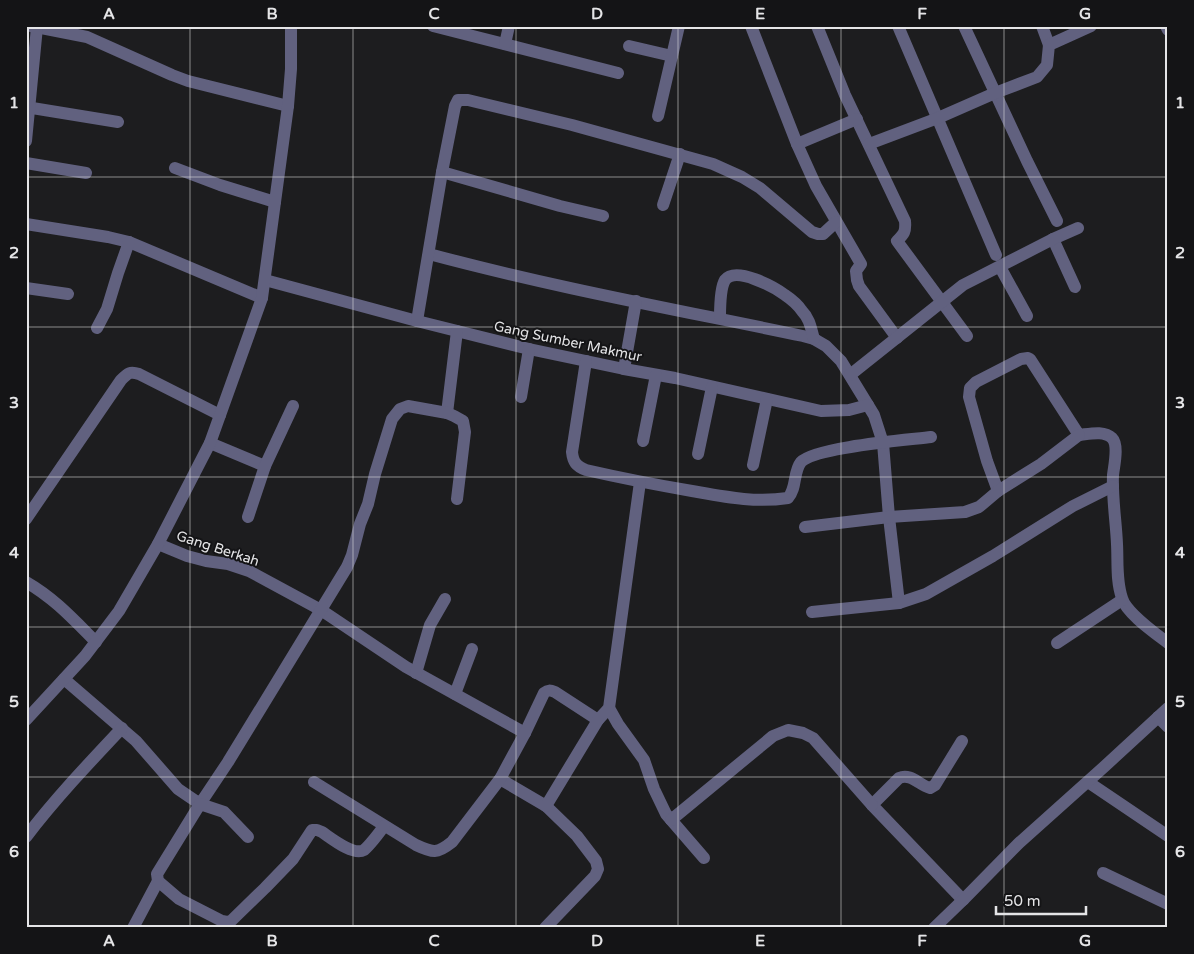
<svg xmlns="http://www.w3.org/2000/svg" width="1194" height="954" font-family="'Varela Round',sans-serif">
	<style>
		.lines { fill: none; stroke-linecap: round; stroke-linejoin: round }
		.minor { stroke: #61617f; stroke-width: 12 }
		.tertiary { stroke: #61617f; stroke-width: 12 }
		.grid { fill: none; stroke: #e5e5e7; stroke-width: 1; stroke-opacity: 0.55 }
		.labels { text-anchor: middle; stroke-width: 4; stroke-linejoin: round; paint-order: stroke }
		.street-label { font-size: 14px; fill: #e5e5e7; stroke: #141416 }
		.neatline { fill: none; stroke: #e5e5e7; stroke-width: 2 }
		.grid-label { font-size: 16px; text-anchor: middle; font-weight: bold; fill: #e5e5e7 }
	</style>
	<rect width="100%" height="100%" fill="#1d1d1f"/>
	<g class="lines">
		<g class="minor">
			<path d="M31 26 87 37 172 75 188 81 288 106"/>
			<path d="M433 26 618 73"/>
			<path d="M751 26 797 144"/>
			<path d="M817 26 845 95 905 221C906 232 904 234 897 241L967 336"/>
			<path d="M898 26 996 255"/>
			<path d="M964 26 1027 161 1057 221"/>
			<path d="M1042 26 1049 45"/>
			<path d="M1166 26 1168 30"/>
			<path d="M505 44 509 26"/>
			<path d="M629 46 672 56"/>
			<path d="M26 107 118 122"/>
			<path d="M658 116 679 26"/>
			<path d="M857 119 797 144 816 186 861 264 856 271 857 280 859 286 897 338"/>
			<path d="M26 141 37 27"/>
			<path d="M869 144 938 118 995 93 1037 77 1047 65 1049 45 1091 26"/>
			<path d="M26 163 86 173"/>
			<path d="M175 168 220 185 275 202"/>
			<path d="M442 172 560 206 603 216"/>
			<path d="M663 205 680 154"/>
			<path d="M26 224 108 237 129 242 262 298"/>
			<path d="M1053 239 1075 287"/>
			<path d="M429 254C552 287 678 310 803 336L814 339 826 346 841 361 874 415 883 443 889 517 899 603"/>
			<path d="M1000 267 1027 316"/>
			<path d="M265 280 417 321 529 349 624 369 675 378 821 411 849 410 868 405"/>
			<path d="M26 288 68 294"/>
			<path d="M720 318C720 309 720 288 725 280 736 266 774 287 785 295 791 299 798 305 802 311 810 319 811 329 814 339"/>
			<path d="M417 321 442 172 455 106 458 100H468L572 125 713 164 742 177 760 188 812 232 818 234H823L836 222"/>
			<path d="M97 328 107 309 118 273 129 242"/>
			<path d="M586 361 572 452C573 462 576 466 586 470 621 478 657 485 692 491 726 497 755 503 788 498 797 488 793 472 801 462 815 447 907 440 931 437"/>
			<path d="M624 369 636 301"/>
			<path d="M850 375 963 285 1053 239 1078 228"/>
			<path d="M521 397 529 349"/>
			<path d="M447 413 457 331"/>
			<path d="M643 441 656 375"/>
			<path d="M210 443 265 466"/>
			<path d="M698 454 712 387"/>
			<path d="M753 465 767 399"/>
			<path d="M998 491 987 461 969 397 970 388 976 382 1021 359 1028 358 1030 359 1079 435C1089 434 1104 430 1112 438 1119 445 1114 466 1113 475 1112 498 1116 521 1117 544 1118 562 1116 581 1122 598 1126 613 1155 633 1168 643"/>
			<path d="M248 517 265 466 293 406"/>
			<path d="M26 519 121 380C128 373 130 371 139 374L220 415"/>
			<path d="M805 527 889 517 965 512 979 507 998 491 1041 464 1079 435"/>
			<path d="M158 544 187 556 206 561 228 564 249 571 321 610 406 667 525 733"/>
			<path d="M26 582C54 598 73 619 96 642"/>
			<path d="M812 612 899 603 926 594 993 556 1073 506 1113 486"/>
			<path d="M1057 643 1122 600"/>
			<path d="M416 673 430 625 445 599"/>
			<path d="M64 679 136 741 178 789 200 804 228 762 347 567 352 555 360 524 368 504 375 474 392 419 400 409 408 406 447 413 454 416 463 421 465 432 457 499"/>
			<path d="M455 694 472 649"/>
			<path d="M609 708 618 724 644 760 654 789 666 814 704 858"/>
			<path d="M1158 717 1168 727"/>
			<path d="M26 720 85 656 119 611 158 544 210 443 262 298 288 106 291 69V26"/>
			<path d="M962 741 935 785 930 788C919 785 911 773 899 778L872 805 963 900"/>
			<path d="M500 779 546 806 577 836 596 861 598 869 595 876 545 928"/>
			<path d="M314 782 416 845C433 853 437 854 452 842L500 779 525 733 544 693C548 690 550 690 555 692L598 720"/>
			<path d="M1088 782 1168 836"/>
			<path d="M546 806 598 720 609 708 640 482"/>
			<path d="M671 820 773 736 788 730 803 733 813 738 872 805"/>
			<path d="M26 837C55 799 89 763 122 728"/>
			<path d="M248 837 224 812 200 804 157 874 158 881 179 899 222 921 227 922 231 921 265 888 293 859 312 830H317L322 832C331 838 353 856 364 850 369 846 380 832 384 826"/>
			<path d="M1103 873 1168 904"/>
			<path d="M133 928 158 881"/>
		</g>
		<path class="tertiary" d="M934 928 963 900 1019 843 1105 766 1168 708"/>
	</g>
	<path class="grid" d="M190 26V928M353 26V928M516 26V928M678 26V928M841 26V928M1004 26V928M26 177H1168M26 327H1168M26 477H1168M26 627H1168M26 777H1168"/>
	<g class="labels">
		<g class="street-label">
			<text transform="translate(568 341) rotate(12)" y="5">Gang Sumber Makmur</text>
			<text transform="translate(218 548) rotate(18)" y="5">Gang Berkah</text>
		</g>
	</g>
	<rect width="1194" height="954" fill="none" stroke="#141416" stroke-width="55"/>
	<path d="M996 906v8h90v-8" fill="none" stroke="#e5e5e7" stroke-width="2.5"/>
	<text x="1004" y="906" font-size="15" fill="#e5e5e7" stroke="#141416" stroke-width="4" paint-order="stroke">50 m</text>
	<rect x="28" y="28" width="1138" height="898" class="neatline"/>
	<g class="grid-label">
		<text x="109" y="19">A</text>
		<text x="272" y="19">B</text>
		<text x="434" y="19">C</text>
		<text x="597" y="19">D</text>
		<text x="760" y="19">E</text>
		<text x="922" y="19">F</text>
		<text x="1085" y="19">G</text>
		<text x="14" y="108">1</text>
		<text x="1180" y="108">1</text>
		<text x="14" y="258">2</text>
		<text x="1180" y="258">2</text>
		<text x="14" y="408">3</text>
		<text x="1180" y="408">3</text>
		<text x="14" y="558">4</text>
		<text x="1180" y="558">4</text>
		<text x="14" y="707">5</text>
		<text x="1180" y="707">5</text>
		<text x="14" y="857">6</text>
		<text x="1180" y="857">6</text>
		<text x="109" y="946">A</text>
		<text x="272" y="946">B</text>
		<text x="434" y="946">C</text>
		<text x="597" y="946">D</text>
		<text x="760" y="946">E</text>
		<text x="922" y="946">F</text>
		<text x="1085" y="946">G</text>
	</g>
</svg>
